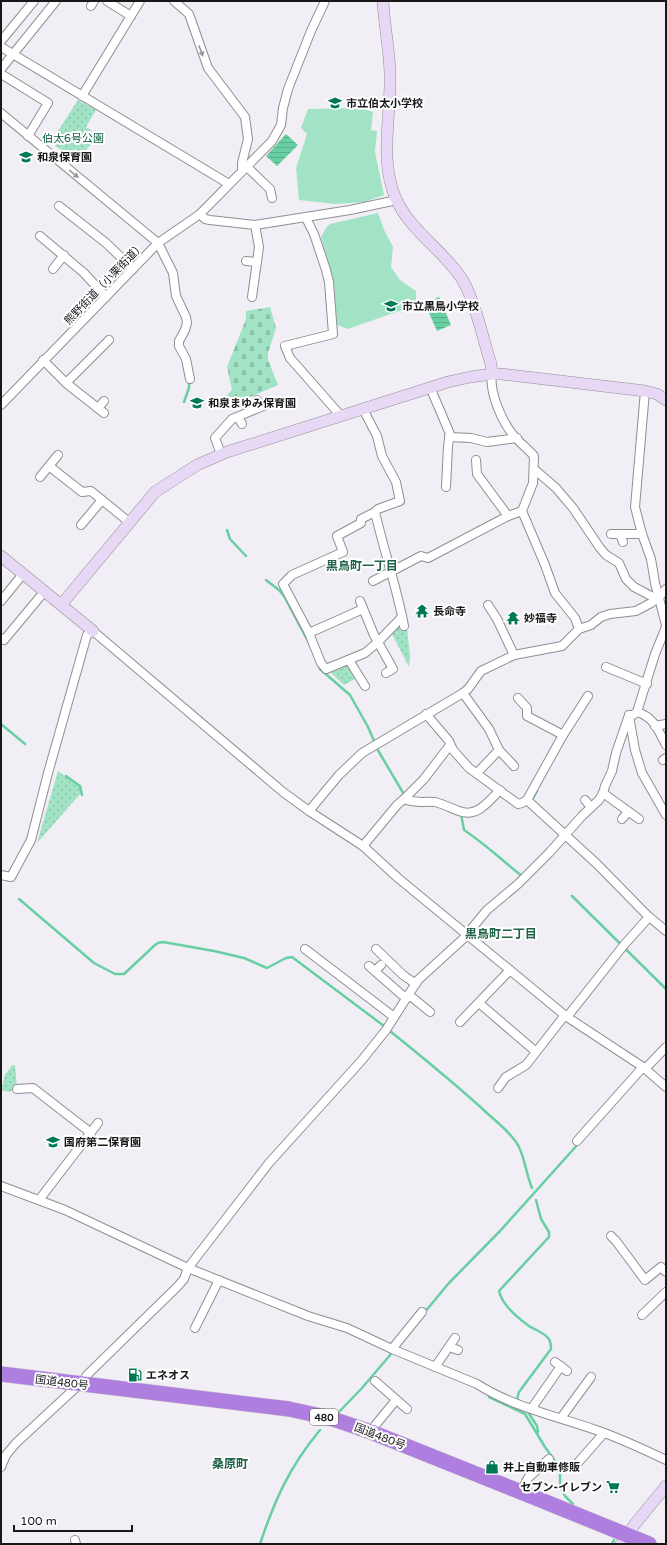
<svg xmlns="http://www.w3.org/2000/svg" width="667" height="1545" font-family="'Varela Round','Noto Sans JP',sans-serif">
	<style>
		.grass { fill: #a1e3c4 }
		.cemetery { fill: url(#cemetery-stones) }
		.park { fill: url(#park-dots) }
		.water { fill: url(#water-rules) }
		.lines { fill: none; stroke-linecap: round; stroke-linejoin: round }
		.stream { stroke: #68cfa3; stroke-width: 2.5 }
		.street-casing { stroke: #908e93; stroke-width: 10 }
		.secondary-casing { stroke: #908e93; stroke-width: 12 }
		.highway-casing { stroke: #ccc; stroke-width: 16 }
		.street { stroke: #fff; stroke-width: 8 }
		.secondary { stroke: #e7d9f5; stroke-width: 11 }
		.highway { stroke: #ae7fdf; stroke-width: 15 }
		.oneway { fill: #979798 }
		.labels { text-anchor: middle; stroke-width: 4; stroke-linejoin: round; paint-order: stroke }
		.shield { fill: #fff; stroke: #5d5d5e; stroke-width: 1 }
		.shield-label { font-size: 10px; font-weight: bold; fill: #181719 }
		.poi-label { font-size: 11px; font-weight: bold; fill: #181719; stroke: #fff; text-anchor: start }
		.park-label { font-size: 11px; fill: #116245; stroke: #fff }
		.street-label { font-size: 11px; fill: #181719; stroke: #fff }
		.neighbourhood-label { font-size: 12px; font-weight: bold; fill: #21644a; stroke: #fff }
	</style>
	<defs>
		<pattern id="cemetery-stones" width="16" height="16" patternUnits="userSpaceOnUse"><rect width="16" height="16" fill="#a1e3c4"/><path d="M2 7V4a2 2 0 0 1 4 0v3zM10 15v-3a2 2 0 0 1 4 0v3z" fill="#8ac2a8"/></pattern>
		<pattern id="park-dots" width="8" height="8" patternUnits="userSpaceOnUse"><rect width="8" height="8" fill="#a1e3c4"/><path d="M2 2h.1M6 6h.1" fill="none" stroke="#8ac2a8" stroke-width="1.8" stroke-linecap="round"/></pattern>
		<pattern id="water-rules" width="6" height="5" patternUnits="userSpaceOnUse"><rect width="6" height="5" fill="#68cfa3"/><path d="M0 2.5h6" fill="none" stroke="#59b18c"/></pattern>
	</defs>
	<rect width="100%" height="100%" fill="#f1eff5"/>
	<g class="grass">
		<path d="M362 108 373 112 371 130 377 131 375 152 384 195 364 202 335 204 299 200 296 168 307 134 301 128 308 109Z"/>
		<path d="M378 213 384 230 393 247 391 267 400 280 416 291V305L348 329 337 325 334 283 321 237 326 228 330 224Z"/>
	</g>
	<path class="cemetery" d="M270 307 276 328 268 353V360L278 385 234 404 227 395 232 390 227 367 246 319V311Z"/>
	<g class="park">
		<path d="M78 100 96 110 86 127 98 135 76 163 51 142Z"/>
		<path d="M400 626 407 627 410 656 409 667 392 634Z"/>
		<path d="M346 665 349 666 355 676V679L344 685 330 672Z"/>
		<path d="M58 771 80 787 81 793 37 843Z"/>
		<path d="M12 1065H15L17 1087 12 1088V1091L10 1092 1 1090 5 1075Z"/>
	</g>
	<g class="water">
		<path d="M286 134 298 145 277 166 266 156Z"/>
		<path d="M439 297 451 325 437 331 425 304Z"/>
	</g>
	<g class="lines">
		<g class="stream">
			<path d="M184 402 189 388V381"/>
			<path d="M227 530 230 539 246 556"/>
			<path d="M266 580 279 590 284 596 310 645"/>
			<path d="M319 666 320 669 350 695 368 727 375 743"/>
			<path d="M1 724 25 744"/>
			<path d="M376 747 405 796"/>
			<path d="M66 776 80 786 82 795"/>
			<path d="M532 800 537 791"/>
			<path d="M461 814 464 830C485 844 503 861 522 876"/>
			<path d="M572 896 666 989"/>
			<path d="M19 899 94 963 115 974H124L155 945 158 943 163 942 214 951 244 958 267 968 286 958 292 957 384 1026"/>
			<path d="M390 1031C423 1058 457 1085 488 1114 498 1123 511 1133 518 1145 525 1158 526 1174 532 1188"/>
			<path d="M424 1313 449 1283 500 1231 579 1143"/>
			<path d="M489 1397 525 1414 545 1447 560 1468V1487L565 1496 573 1504"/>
			<path d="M519 1401 517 1399 519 1392 551 1349C551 1345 551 1341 548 1338 543 1332 535 1330 529 1326 518 1318 502 1305 499 1291L549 1237V1232L541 1219 536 1200"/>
			<path d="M528 1412 537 1426 538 1432"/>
			<path d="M337 1414 362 1388 391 1354"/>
			<path d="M260 1544C275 1499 290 1466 320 1430"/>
			<path d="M612 1544 614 1540"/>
		</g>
		<g class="street-casing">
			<g id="street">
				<path d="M107 1 131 16"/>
				<path d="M174 1 189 14 208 68 245 117 248 139 242 163V169"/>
				<path d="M91 6 94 1"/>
				<path d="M1 41 34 1"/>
				<path d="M1 47 229 184"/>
				<path d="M1 69 56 1"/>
				<path d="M1 74 48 103 28 136"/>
				<path d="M82 96 140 1"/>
				<path d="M1 113 158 243 173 273 176 296 186 317 187 323 185 330 179 341V346L186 359 190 379"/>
				<path d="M246 166 270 189 272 198"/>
				<path d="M59 206 106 243 133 269"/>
				<path d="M200 214 205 219 210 220 255 225 350 210 397 200"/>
				<path d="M306 218 314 234 326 270 329 282 333 334 285 346 290 358 341 416"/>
				<path d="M40 236 84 273 106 297"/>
				<path d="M246 261 257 262"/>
				<path d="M53 269 64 255"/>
				<path d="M252 297 259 247 255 225"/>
				<path d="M43 360 66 383 104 413"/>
				<path d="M66 383 109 340"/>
				<path d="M430 387 450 434 448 446 446 487"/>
				<path d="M645 391 635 507 642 534 651 559 655 583 666 625"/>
				<path d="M257 400 261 407"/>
				<path d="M1 405 158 243 200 214 272 141 281 125 283 108 288 89 311 31 325 1"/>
				<path d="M98 408 104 401"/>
				<path d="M363 409 377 436 382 456 396 482 400 501 378 509 375 512C384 551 397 588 404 626"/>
				<path d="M238 417 242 424"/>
				<path d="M449 437 471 438 487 442 517 438"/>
				<path d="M221 454 215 438 232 419 268 404"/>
				<path d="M476 460 477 474 508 516"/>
				<path d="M49 466 82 492 91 491 129 522"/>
				<path d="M534 469 556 488 573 508 600 548 606 555 619 563 626 579 634 587 655 598 659 597"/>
				<path d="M40 477 58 455"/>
				<path d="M375 512 361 519V523L337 536 343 552 292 575 283 584 309 633 321 663 326 669 365 653 378 642 402 617"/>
				<path d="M81 525 102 500"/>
				<path d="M611 534H642"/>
				<path d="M620 534 623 542"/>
				<path d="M373 581 421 556 428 558 508 516 522 511"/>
				<path d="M1 601 23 574"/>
				<path d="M360 601 374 635 393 669 386 673"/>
				<path d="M488 605 497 619 514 655"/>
				<path d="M579 629 591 625 601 617 610 614 636 611 651 603 659 597 666 589"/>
				<path d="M309 633 363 609"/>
				<path d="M1 638 4 640 44 592"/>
				<path d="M349 660 365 686"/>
				<path d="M606 667 647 684"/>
				<path d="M463 693 489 729 499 750"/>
				<path d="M588 696 563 735 527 800 597 864 647 915 666 931"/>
				<path d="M518 698 527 708V716L563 735"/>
				<path d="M637 712C654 717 658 730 666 745"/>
				<path d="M426 714 449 741 453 750 469 768 518 804 522 803 527 800"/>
				<path d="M629 715H633L637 712 655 654 666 627"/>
				<path d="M629 716 635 750 642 773 666 815"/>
				<path d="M655 726 666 724"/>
				<path d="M663 760 666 758"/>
				<path d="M477 773 499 750 514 766"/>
				<path d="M603 793 639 819"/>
				<path d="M404 799 424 779 450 745"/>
				<path d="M585 800 591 807"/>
				<path d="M309 811 339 775 362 753 463 693 468 689 481 671 514 655 562 646 579 629 575 618 555 593 545 565 522 511 533 483 534 456C528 449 520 443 514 436 502 422 489 392 492 374"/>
				<path d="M622 819 628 812"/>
				<path d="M363 846 397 805 404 799C418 804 422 801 435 802 443 804 451 808 459 811 477 818 488 802 500 790"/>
				<path d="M1 875 11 877 31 840 48 773 87 635 93 631 283 792 309 811 363 846 398 878 567 1017 643 1067 666 1087"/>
				<path d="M305 949 394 1017"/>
				<path d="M376 949 403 975 416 984"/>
				<path d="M369 966 402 995 413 998 430 1012"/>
				<path d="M375 971 381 965"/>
				<path d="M479 1003 535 1051"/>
				<path d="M567 1017 624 945 649 917"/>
				<path d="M460 1022 510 970"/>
				<path d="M645 1069 666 1047"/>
				<path d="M498 1088 506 1077 526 1065 565 1015"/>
				<path d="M17 1089 33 1088 91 1133"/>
				<path d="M577 1141 643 1067"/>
				<path d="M1 1186 65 1210 188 1268 308 1316 347 1328 392 1349 477 1384C513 1407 556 1416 596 1430 620 1438 643 1449 666 1460"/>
				<path d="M39 1200 98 1123"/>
				<path d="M611 1236 616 1241 645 1280 661 1267 666 1272"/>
				<path d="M642 1315 666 1292"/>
				<path d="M195 1328 219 1280"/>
				<path d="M449 1347 458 1350"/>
				<path d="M392 1349 422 1312"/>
				<path d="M555 1362 567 1371"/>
				<path d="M435 1367 455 1338"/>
				<path d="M375 1381 407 1409"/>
				<path d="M532 1408 561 1366"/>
				<path d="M561 1418 591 1377"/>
				<path d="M371 1432 373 1428 396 1400"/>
				<path d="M575 1466 604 1433"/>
				<path d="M1 1467 6 1455 16 1443 84 1380 87 1375 178 1286 184 1279 188 1268 269 1163 362 1060 386 1030 418 980 463 939 487 910 518 884 549 853 582 816 599 800 603 793 605 786 612 771 616 753 629 715"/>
				<path d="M521 1492 528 1478 549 1459"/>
				<path d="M75 1540 76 1544"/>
			</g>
		</g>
		<g class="secondary-casing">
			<g id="secondary">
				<path d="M383 1C384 26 390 51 390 76 391 118 379 160 396 199 410 230 441 249 460 276 474 296 483 339 491 364L492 374"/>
				<path d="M1 556 93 631"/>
				<path d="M61 605 155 492 197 465 227 452 448 382 470 377 492 374H501L645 391 657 394 666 400"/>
				<path d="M621 1544 635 1524 666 1486"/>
			</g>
		</g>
		<g class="highway-casing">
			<path id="highway" d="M1 1374 289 1409 330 1418 371 1432 521 1492 649 1544"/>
		</g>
		<use href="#street" class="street"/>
		<use href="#secondary" class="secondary"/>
		<use href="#highway" class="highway"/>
	</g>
	<defs><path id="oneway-solid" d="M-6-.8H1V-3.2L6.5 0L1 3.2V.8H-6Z"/></defs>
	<g class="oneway">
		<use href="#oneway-solid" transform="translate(201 51) rotate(69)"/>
		<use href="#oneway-solid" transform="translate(74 174) rotate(39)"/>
	</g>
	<defs>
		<g id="school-bare" transform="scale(1.08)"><path d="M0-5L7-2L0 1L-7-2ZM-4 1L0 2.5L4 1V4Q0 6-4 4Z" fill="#017854" stroke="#fff" stroke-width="2.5" paint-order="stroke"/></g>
		<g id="temple-bare" transform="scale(1.08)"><path d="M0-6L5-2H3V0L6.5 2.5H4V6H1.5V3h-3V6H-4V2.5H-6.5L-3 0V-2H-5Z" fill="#017854" stroke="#fff" stroke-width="2.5" paint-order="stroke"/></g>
		<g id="fuel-bare" transform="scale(1.08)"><path d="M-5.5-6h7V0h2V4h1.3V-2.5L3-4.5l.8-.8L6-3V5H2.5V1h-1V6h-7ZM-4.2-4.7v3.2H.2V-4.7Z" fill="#017854" stroke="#fff" stroke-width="2.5" paint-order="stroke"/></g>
		<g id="shop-bare" transform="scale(1.08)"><path d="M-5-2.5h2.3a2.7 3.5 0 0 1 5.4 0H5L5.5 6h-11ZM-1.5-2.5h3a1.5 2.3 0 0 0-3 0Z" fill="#017854" stroke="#fff" stroke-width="2.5" paint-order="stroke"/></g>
		<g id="supermarket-bare" transform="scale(1.08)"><path d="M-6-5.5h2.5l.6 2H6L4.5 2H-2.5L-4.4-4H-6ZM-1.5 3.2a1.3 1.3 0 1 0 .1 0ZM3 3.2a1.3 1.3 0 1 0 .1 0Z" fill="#017854" stroke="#fff" stroke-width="2.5" paint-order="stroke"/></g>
	</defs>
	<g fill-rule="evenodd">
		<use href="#school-bare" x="335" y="103"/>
		<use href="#school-bare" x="26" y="157"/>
		<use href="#school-bare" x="391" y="306"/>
		<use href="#school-bare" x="197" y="403"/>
		<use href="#temple-bare" x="422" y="611"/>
		<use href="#temple-bare" x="513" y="618"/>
		<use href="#school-bare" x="53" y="1142"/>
		<use href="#fuel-bare" x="135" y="1375"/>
		<use href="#shop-bare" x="492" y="1467"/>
		<use href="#supermarket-bare" x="613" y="1487"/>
	</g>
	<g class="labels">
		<rect class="shield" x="310" y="1409" width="28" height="16" rx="3"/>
		<g class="shield-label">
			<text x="324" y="1421">480</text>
		</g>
		<g class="poi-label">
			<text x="346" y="107">市立伯太小学校</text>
			<text x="37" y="161">和泉保育園</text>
			<text x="402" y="310">市立黒鳥小学校</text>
			<text x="208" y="407">和泉まゆみ保育園</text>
			<text x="433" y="615">長命寺</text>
			<text x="524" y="622">妙福寺</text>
			<text x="64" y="1146">国府第二保育園</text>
			<text x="146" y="1379">エネオス</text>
			<text x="503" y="1471">井上自動車修販</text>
			<text x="602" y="1491" text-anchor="end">セブン-イレブン</text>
		</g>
		<g class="park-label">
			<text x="73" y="142">伯太6号公園</text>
		</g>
		<g class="street-label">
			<text transform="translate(104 283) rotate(-46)" y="4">熊野街道（小栗街道）</text>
			<text transform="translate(62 1382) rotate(7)" y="4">国道480号</text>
			<text transform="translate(380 1436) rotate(21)" y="4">国道480号</text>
		</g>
		<g class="neighbourhood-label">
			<text x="362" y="570">黒鳥町一丁目</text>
			<text x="501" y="938">黒鳥町二丁目</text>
			<text x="230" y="1468">桑原町</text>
		</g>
	</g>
	<rect width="667" height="1545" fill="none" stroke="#181719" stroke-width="4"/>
	<path d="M14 1525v6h118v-6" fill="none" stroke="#181719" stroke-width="2"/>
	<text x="20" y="1525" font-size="12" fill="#181719" stroke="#ffffff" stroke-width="3" paint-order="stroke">100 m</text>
</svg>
